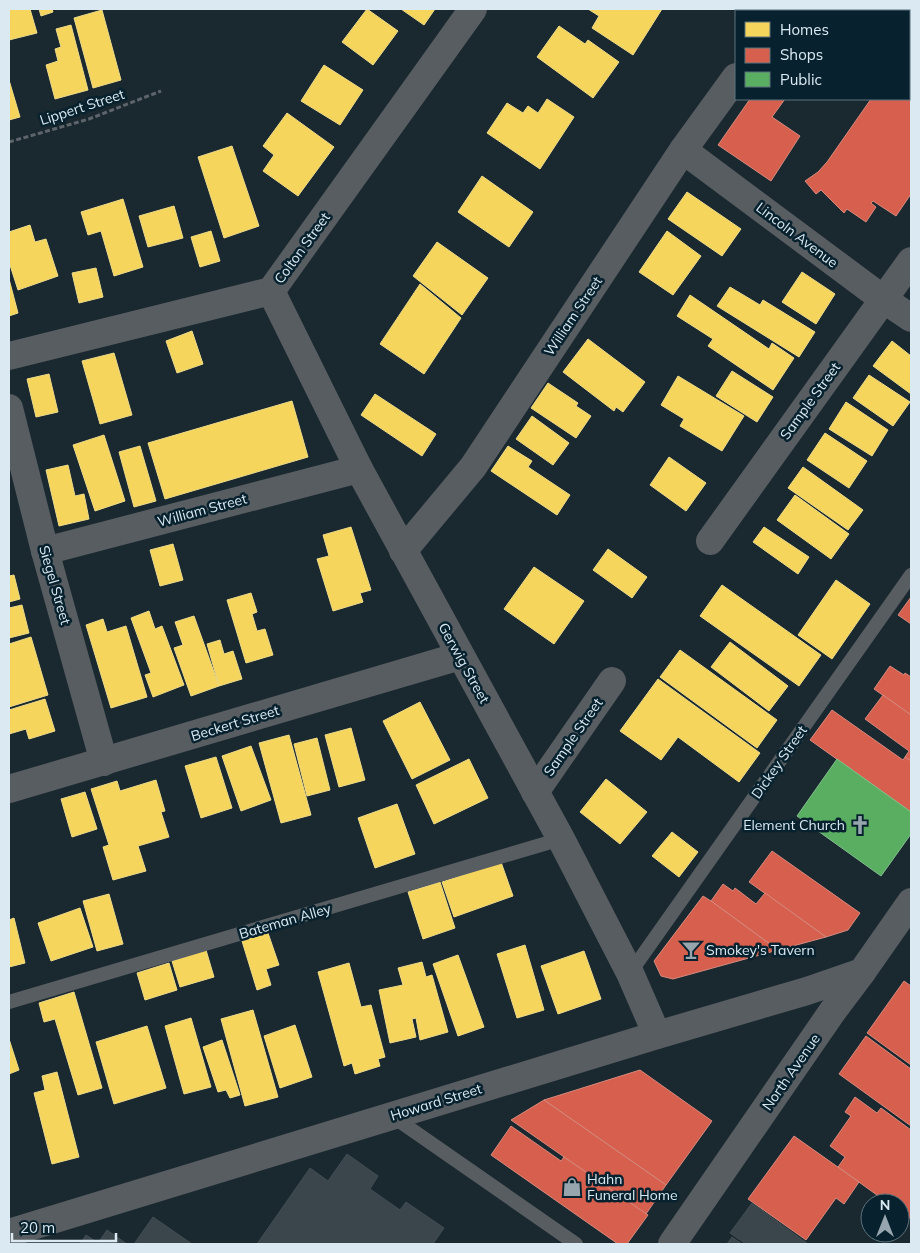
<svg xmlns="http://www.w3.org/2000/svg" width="920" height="1253" font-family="Mulish,sans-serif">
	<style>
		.homes { fill: #f6d55c; stroke: #eedb89 }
		.shops { fill: #d6604d; stroke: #d8897e }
		.public { fill: #5aae61; stroke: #81c08c }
		.building { fill: #3a464b; stroke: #414e52 }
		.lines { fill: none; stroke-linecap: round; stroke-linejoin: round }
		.path { stroke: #5e656a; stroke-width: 3; stroke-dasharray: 5 2.5; stroke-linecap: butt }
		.service { stroke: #575d61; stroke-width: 14 }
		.minor { stroke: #575d61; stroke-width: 28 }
		.tertiary { stroke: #575d61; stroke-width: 28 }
		.labels { text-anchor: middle; stroke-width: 5; stroke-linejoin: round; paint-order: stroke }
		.street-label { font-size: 14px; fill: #dbeaf2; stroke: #07222e }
		.poi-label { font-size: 14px; fill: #dbeaf2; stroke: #07222e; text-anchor: start }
	</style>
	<rect width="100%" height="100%" fill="#1a282f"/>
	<g class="homes">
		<path d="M9 9H30L37 33 9 40Z"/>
		<path d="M39 9H52L53 12 41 16Z"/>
		<path d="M367 9 398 31 373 65 342 42Z"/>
		<path d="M401 9H435L424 25Z"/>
		<path d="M588 9H662L633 55 592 28 599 16Z"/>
		<path d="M102 10 121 80 93 88 74 18Z"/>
		<path d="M71 25 88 90 55 99 46 65 58 61 55 49 61 47 56 29Z"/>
		<path d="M559 26 585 44 588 40 619 62 593 98 537 57Z"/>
		<path d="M324 65 363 90 340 125 301 101Z"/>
		<path d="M9 80 20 117 9 120Z"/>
		<path d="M547 99 574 117 540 169 487 133 507 103 523 113 528 106 538 113Z"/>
		<path d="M287 113 334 147 298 196 263 171 274 155 263 146Z"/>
		<path d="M232 146 259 226 224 238 198 157Z"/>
		<path d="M482 176 533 212 509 247 458 212Z"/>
		<path d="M687 192 741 229 722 256 668 219Z"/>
		<path d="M123 199 143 267 114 276 101 231 88 235 81 212Z"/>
		<path d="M174 206 183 238 148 247 139 216Z"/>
		<path d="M30 225 35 242 46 239 58 276 18 290 9 262V232Z"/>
		<path d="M211 231 220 261 200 267 191 237Z"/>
		<path d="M667 231 701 256 673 295 639 272Z"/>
		<path d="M437 242 488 278 462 315 413 276Z"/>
		<path d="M96 268 103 297 79 303 72 273Z"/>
		<path d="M802 272 835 294 816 324 782 302Z"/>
		<path d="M9 279 18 313 9 316Z"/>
		<path d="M420 284 461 318 424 374 380 344Z"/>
		<path d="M730 287 760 305 763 300 815 332 799 357 717 306Z"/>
		<path d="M690 295 769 349 772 343 794 358 773 390 708 346 713 339 677 316Z"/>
		<path d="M192 331 203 364 177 373 166 341Z"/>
		<path d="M588 339 645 382 623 412 616 407 614 411 563 372Z"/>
		<path d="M892 341 911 356V394L873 366Z"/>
		<path d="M114 353 132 415 100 424 82 361Z"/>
		<path d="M732 371 773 397 757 422 716 396Z"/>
		<path d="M49 374 58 412 36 417 27 379Z"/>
		<path d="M869 375 910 402 893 426 853 398Z"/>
		<path d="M678 376 744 416 722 451 680 426 684 419 661 405Z"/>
		<path d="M548 383 578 403 576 406 591 416 576 438 531 408Z"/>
		<path d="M375 394 436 434 422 456 361 415Z"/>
		<path d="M292 401 308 457 165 499 148 443Z"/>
		<path d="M846 402 888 430 872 456 829 429Z"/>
		<path d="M532 416 569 443 553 465 516 439Z"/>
		<path d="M825 433 867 461 849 488 807 460Z"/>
		<path d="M104 435 125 501 95 511 73 445Z"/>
		<path d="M140 446 156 501 134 507 119 452Z"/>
		<path d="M508 446 532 461 528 467 570 495 557 515 491 471Z"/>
		<path d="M669 457 706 483 686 511 650 485Z"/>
		<path d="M68 465 75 496 84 494 89 519 59 526 46 470Z"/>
		<path d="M803 467 863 510 848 530 788 488Z"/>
		<path d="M795 495 849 534 831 559 777 520Z"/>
		<path d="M351 527 371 590 360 593 363 602 333 611 317 559 329 556 323 535Z"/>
		<path d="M764 527 809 557 798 574 753 542Z"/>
		<path d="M173 544 183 580 160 586 150 550Z"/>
		<path d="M608 549 647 577 632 598 593 570Z"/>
		<path d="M534 567 584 601 554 644 504 609Z"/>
		<path d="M14 575 20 599 9 602V576Z"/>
		<path d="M836 580 870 604 832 659 798 635Z"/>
		<path d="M722 585 821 655 799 686 700 616Z"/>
		<path d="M251 593 257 612 252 614 257 631 265 629 273 655 246 663 227 600Z"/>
		<path d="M22 605 29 633 9 638V608Z"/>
		<path d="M149 611 155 629 162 626 184 685 153 697 145 675 151 673 131 618Z"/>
		<path d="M194 616 219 686 191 696 174 648 183 645 175 622Z"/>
		<path d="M103 619 107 632 126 626 147 697 111 708 86 625Z"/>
		<path d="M31 637 48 695 9 707V644Z"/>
		<path d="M220 640 224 654 233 651 242 679 219 686 207 644Z"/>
		<path d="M730 642 788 686 769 711 711 667Z"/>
		<path d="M680 650 777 720 757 748 660 677Z"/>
		<path d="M658 679 760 753 739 782 678 737 661 760 620 731Z"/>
		<path d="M45 699 55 731 29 739 26 729 9 734V710Z"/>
		<path d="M420 702 450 760 412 779 383 721Z"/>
		<path d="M351 728 365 780 339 787 325 735Z"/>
		<path d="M289 735 311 815 281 823 259 743Z"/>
		<path d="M317 738 330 790 307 796 294 744Z"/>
		<path d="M251 746 271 800 241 811 222 756Z"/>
		<path d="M216 757 232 808 201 818 185 766Z"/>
		<path d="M469 759 488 798 434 824 416 785Z"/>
		<path d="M606 779 647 812 620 844 580 812Z"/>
		<path d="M156 780 165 811 161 812 169 837 138 846 146 871 113 880 103 847 109 845 91 789 117 781 120 791Z"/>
		<path d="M85 792 97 829 72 837 61 799Z"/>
		<path d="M397 804 415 854 375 868 358 818Z"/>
		<path d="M672 832 698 852 679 877 652 856Z"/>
		<path d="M501 862 513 896 454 917 442 882Z"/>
		<path d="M440 882 455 928 423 939 408 892Z"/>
		<path d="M109 894 123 944 97 951 83 901Z"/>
		<path d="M80 908 93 947 51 961 38 923Z"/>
		<path d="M14 918 25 963 9 967V920Z"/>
		<path d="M268 933 279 965 266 969 271 985 257 990 242 941Z"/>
		<path d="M525 945 544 1010 517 1018 497 954Z"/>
		<path d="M206 950 214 977 180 987 172 961Z"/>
		<path d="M584 951 601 999 558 1014 541 966Z"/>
		<path d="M458 955 484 1027 458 1036 433 964Z"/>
		<path d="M422 962 426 977 432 975 448 1032 420 1040 416 1018 412 1019 416 1037 390 1043 379 990 403 985 398 968Z"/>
		<path d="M169 963 177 990 145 1000 137 973Z"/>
		<path d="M349 963 361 1007 371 1005 385 1057 378 1059 380 1066 355 1074 352 1063 344 1066 318 972Z"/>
		<path d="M74 992 102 1088 78 1095 55 1019 44 1022 39 1003Z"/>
		<path d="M253 1010 278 1097 245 1106 221 1019Z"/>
		<path d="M191 1018 211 1087 184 1094 165 1026Z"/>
		<path d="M295 1025 312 1077 280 1088 264 1036Z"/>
		<path d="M147 1026 166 1088 114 1104 96 1042Z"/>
		<path d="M9 1039 19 1070 9 1074Z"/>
		<path d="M222 1040 240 1095 230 1098 226 1090 218 1092 203 1047Z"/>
		<path d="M57 1072 79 1157 52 1164 34 1093 45 1090 42 1076Z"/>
	</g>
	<g class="shops">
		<path d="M911 41V194L896 216 873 201 871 203 876 207 866 222 847 209 844 213 821 190 816 194 805 181 818 172 827 162 871 99H909V45Z"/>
		<path d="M750 99H785L772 117 800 136 771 181 718 145Z"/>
		<path d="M911 597V624L898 615Z"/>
		<path d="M890 666 904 675 905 673 911 677V715L874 689Z"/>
		<path d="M883 695 911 715V761L905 757 909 751 865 719Z"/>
		<path d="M832 710 903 760 905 757 911 761V812L810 740Z"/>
		<path d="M772 851 860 913 848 930 826 937 749 882Z"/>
		<path d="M723 884 733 891 735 888 756 904 765 893 826 937 778 950 711 901Z"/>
		<path d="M703 896 711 901 778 950 673 979 661 976 654 961Z"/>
		<path d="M904 981 911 986V1065L867 1033Z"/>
		<path d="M866 1036 911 1069V1126L839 1074Z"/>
		<path d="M640 1070 712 1121 666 1185 544 1100Z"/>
		<path d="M855 1097 877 1113 881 1108 911 1130V1219L900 1211V1203H888L838 1167 845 1157 830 1146 851 1116 845 1112Z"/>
		<path d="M544 1100 666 1185 646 1214 511 1120Z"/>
		<path d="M511 1126 561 1161 564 1157 648 1215 627 1244H618L491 1155Z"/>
		<path d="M794 1136 859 1182 844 1204 836 1198 806 1240 748 1199Z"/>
	</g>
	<path class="public" d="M837 759 911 812V834L881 876 797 816Z"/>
	<g class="building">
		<path d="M347 1154 378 1176 370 1189 400 1210 406 1202 444 1228 433 1244H257L310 1168 328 1181Z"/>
		<path d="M752 1203 808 1244H746L730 1233Z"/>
		<path d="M153 1217 192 1244H134Z"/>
		<path d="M107 1230 127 1244H80L86 1235 98 1243Z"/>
		<path d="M732 1237 742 1244H727Z"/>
	</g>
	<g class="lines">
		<g class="path">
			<path d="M741 9 744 11"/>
			<path d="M9 142 89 119 161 91"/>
		</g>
		<g class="service">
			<path d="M630 973 911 575"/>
			<path d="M9 1002 561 839"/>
			<path d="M392 1116 576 1244"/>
		</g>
		<g class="minor">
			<path d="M784 11 785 9"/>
			<path d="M683 150 883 299 911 318"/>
			<path d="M271 291 359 469 561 839 630 973 657 1035"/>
			<path d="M9 356 271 291 473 9"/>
			<path d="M9 408 45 551 104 762"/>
			<path d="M710 541 911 261"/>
			<path d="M45 551 359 469"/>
			<path d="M403 551 473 467 683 150 736 77"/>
			<path d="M9 789 460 656"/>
			<path d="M535 792 612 681"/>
			<path d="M672 1244 832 1012 862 972"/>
		</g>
		<path class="tertiary" d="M9 1233 657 1035 807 991 862 972 911 902"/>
	</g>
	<defs>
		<g id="church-bare" transform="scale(1.5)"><path d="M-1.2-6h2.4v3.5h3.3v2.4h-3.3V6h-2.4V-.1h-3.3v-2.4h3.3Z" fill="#97a6ae" stroke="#07222e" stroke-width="2.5" paint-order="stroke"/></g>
		<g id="bar-bare" transform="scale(1.5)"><path d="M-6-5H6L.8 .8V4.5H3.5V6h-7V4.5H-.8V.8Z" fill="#97a6ae" stroke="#07222e" stroke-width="2.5" paint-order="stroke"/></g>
		<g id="shop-bare" transform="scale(1.5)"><path d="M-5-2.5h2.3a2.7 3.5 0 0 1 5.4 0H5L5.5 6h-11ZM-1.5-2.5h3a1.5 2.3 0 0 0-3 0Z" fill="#97a6ae" stroke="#07222e" stroke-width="2.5" paint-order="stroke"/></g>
	</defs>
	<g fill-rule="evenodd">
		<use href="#church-bare" x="860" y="825"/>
		<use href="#bar-bare" x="691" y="950"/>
		<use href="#shop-bare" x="572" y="1187"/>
	</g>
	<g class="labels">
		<g class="street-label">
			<text transform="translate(82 107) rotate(-18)" y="5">Lippert Street</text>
			<text transform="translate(797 235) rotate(37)" y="5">Lincoln Avenue</text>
			<text transform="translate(302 248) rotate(-54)" y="5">Colton Street</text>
			<text transform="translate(573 316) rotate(-56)" y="5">William Street</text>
			<text transform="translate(810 401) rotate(-54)" y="5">Sample Street</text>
			<text transform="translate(202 510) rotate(-15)" y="5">William Street</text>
			<text transform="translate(55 585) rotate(74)" y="5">Siegel Street</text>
			<text transform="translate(464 663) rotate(61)" y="5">Gerwig Street</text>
			<text transform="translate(235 723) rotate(-17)" y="5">Beckert Street</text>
			<text transform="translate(573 737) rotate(-55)" y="5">Sample Street</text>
			<text transform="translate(779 762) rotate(-55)" y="5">Dickey Street</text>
			<text transform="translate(285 921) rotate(-16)" y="5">Bateman Alley</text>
			<text transform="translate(791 1072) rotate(-55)" y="5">North Avenue</text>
			<text transform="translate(436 1102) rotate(-17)" y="5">Howard Street</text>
		</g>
		<g class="poi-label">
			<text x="845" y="830" text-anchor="end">Element Church</text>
			<text x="706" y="955">Smokey's Tavern</text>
			<text x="587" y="1184">Hahn<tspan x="587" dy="16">Funeral Home</tspan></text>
		</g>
	</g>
	<rect width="920" height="1253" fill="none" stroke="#dbeaf2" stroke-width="20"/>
	<rect x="735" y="10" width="175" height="90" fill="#07222e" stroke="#5c727c"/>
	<rect x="745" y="22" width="25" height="15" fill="#f6d55c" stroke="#5c727c"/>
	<text x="780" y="35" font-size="15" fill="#dbeaf2">Homes</text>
	<rect x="745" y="48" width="25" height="15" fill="#d6604d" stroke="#5c727c"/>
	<text x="780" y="60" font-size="15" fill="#dbeaf2">Shops</text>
	<rect x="745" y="72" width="25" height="15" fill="#5aae61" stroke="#5c727c"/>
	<text x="780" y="85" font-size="15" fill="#dbeaf2">Public</text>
	<g transform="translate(885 1218)"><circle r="24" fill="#07222e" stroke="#5c727c"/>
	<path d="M0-4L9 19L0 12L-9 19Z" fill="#97a6ae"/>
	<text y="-8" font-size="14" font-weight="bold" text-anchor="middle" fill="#dbeaf2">N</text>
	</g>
	<path d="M12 1233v8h104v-8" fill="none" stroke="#dbeaf2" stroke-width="2.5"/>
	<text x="20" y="1233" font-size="15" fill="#dbeaf2" stroke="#07222e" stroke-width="4" paint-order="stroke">20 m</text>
</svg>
